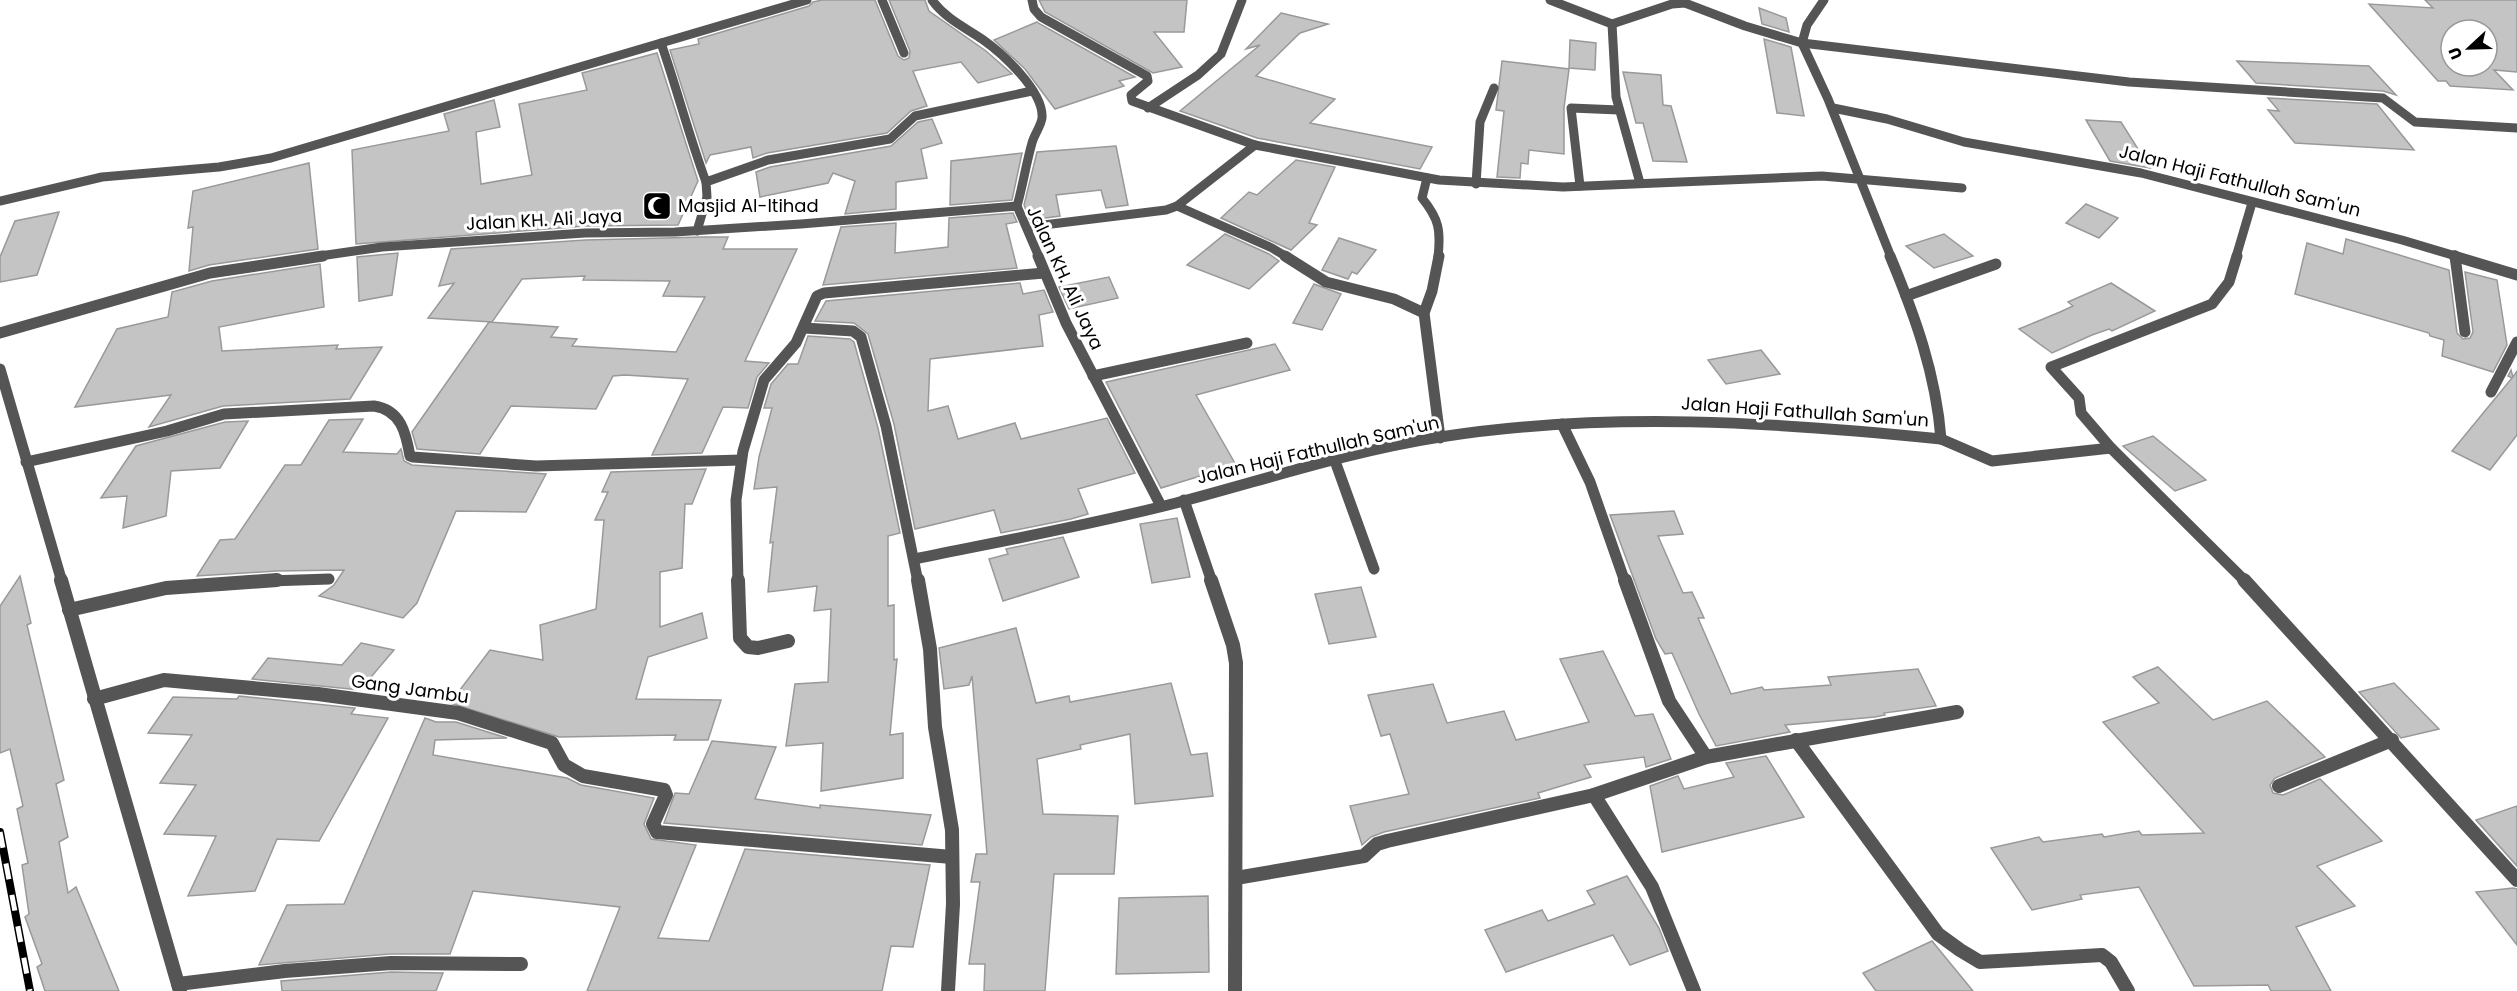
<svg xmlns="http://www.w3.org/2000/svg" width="2517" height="991" font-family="Poppins,sans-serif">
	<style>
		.building { fill: #c4c4c4; stroke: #999; stroke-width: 1.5; fill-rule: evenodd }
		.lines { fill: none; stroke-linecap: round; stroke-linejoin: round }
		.street-far2 { stroke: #555; stroke-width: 9 }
		.street-far1 { stroke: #555; stroke-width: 11 }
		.street { stroke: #555; stroke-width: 14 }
		.rail-casing { stroke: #000; stroke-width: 8 }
		.rail { stroke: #fff; stroke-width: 5; stroke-dasharray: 16; stroke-linecap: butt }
		.labels { text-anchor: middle; stroke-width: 6; stroke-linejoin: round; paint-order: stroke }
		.street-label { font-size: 18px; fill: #000; stroke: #fff }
		.poi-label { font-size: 18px; fill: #000; stroke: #fff; text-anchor: start }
	</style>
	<rect width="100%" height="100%" fill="#fff"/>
	<g class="building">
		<path d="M822 0H875L898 56 904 60 909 58 910 51 889 0H925L929 11 986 51 1012 74 978 83 961 62 913 71 927 106 911 111 887 133 767 153 753 158 751 147 710 155 706 163 670 50 699 44 698 39 809 6 813 2Z"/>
		<path d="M1039 0H1187L1184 32H1154L1182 67 1153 73 1045 12Z"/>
		<path d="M2425 0H2517V72L2494 70 2513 90 2450 86 2446 81H2438L2369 4 2433 8ZM2451 30H2487V66H2451Z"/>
		<path d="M1759 8 1786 18 1789 32 1762 24Z"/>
		<path d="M1281 13 1328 24 1300 33 1256 76 1335 99 1310 123 1432 147 1420 169 1257 138 1180 111 1260 45 1246 49Z"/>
		<path d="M1037 22 1038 23 1135 77 1119 81 1124 86 1055 109 1025 69 994 40Z"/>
		<path d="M1764 39 1791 47 1804 116 1777 113Z"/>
		<path d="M1570 40 1596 43 1595 70 1569 68Z"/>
		<path d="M657 53 698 181 678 225 585 226 356 244 352 150 449 131 444 114 494 100 500 127 476 132 481 184 532 175 519 104 587 90 582 73Z"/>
		<path d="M1502 61 1569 69 1564 108V154L1529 150 1528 164 1521 163 1520 178 1497 177 1504 111 1496 110Z"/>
		<path d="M2237 61 2369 66 2396 95 2383 91 2256 83Z"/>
		<path d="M1623 72 1661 75 1663 105 1671 106 1687 162 1653 161 1643 123H1636Z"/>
		<path d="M2268 98 2377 104 2414 150 2295 143 2268 110 2279 111Z"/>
		<path d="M932 119 942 143 921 149 927 178 896 182V209L845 214 855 181 833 173 828 183 760 197 756 172 770 167 891 146 918 122Z"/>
		<path d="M2086 120 2121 122 2150 168 2110 161Z"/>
		<path d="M1116 146 1128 205 1106 208 1101 190 1056 195 1060 216 1030 220 1024 205 1037 152Z"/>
		<path d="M1022 153 1012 200 950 205 951 161Z"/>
		<path d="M1296 160 1335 167 1309 223 1317 225 1291 250 1221 218 1249 192 1257 195Z"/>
		<path d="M309 163 318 249 209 265 189 271 193 227 188 228 193 191Z"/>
		<path d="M2086 204 2118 218 2099 238 2066 223Z"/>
		<path d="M59 212 37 275 0 282V257L15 221Z"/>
		<path d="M1013 213 1017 222 1006 224 1017 268 823 285 841 227 896 223 895 253 948 247 949 218Z"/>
		<path d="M1225 234 1269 254 1279 261 1249 289 1187 265Z"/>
		<path d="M1944 234 1973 256 1934 268 1906 246Z"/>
		<path d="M703 237H728L723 249H797L745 361 769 363 757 377 748 408 723 407 702 453 652 455 688 379 625 375 613 376 596 409 511 406 480 454 417 449 412 432 489 322 558 327 551 337 577 339 572 346 676 352 705 297 663 296 670 281 583 280 585 276 522 279 492 322 428 318 454 283 439 286 451 249 585 240Z"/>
		<path d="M1339 238 1376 250 1357 274 1352 272 1348 279 1322 270Z"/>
		<path d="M2346 239 2449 270 2457 333 2463 339 2470 338 2473 332 2465 272 2497 280 2507 345 2493 372 2442 356 2444 340 2430 336 2429 333 2295 294 2307 243 2343 254Z"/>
		<path d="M398 253 392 295 359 301 357 257Z"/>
		<path d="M320 264 324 307 219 327 222 351 338 345 336 349 382 347 350 399 223 406 149 427 171 395 75 407 117 329 168 317 172 292 212 281Z"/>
		<path d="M1109 277 1118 298 1069 309 1059 287Z"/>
		<path d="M1020 283 1023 294 1044 290 1053 312 1039 315 1043 346 930 359 928 411 948 406 958 439 1015 423 1021 439 1107 418 1135 473 1078 489 1088 514 1071 519 1001 533 994 510 915 529 894 424 868 334 854 323 815 321 826 301Z"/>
		<path d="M2111 283 2155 311 2112 331 2109 329 2092 335 2052 353 2019 329 2060 312 2073 306 2068 302Z"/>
		<path d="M1314 284 1341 294 1322 330 1293 323Z"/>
		<path d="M808 336 850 339 854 342 878 428 900 533 888 536V606L894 605V660L897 659 890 735 903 733V778L821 791 823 743 786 746 795 684 828 682 831 609 814 611 817 586 768 592 773 542 770 543 777 487 754 489 759 457 772 408H764L771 384 788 364H798Z"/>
		<path d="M1275 344 1290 370 1196 395 1236 465 1161 488 1106 382Z"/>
		<path d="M1761 350 1780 374 1726 384 1708 360Z"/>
		<path d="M2511 370 2513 377 2517 371V435L2490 470 2452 451 2512 378 2508 376Z"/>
		<path d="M363 419 343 452 397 454 401 449 404 461 412 465 546 474 526 512 456 511 417 603 403 618 319 596 334 585 344 570 276 571 197 576 220 540 235 539 285 465H301L329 420Z"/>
		<path d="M248 421 220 468 171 471 166 516 123 528 127 496 101 498 136 446 225 422Z"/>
		<path d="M2153 436 2206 480 2175 491 2123 446Z"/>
		<path d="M706 469 692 504H685L682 568 660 572V627L702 613 707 638 648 657 636 699 721 700 708 740H674L676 735 559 737 450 703 490 650 543 660 540 625 596 609 604 520H595L608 492H602L611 472Z"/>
		<path d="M1674 511 1683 534 1658 536 1683 593 1692 592 1704 618H1698L1731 694 1762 687 1764 690 1831 685 1828 677 1918 669 1936 706 1884 713 1885 715 1875 717 1785 725 1790 732 1716 746 1699 714 1672 653 1665 654 1656 639 1610 515Z"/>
		<path d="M1177 518 1190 577 1152 583 1140 524Z"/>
		<path d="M1063 537 1079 577 1003 601 989 559 1008 554 1006 549Z"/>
		<path d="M20 576 31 623 27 625 64 780 56 784 68 837 59 842 68 893 76 887 119 991H45L37 967 42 964 25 917 29 914 22 865 28 863 17 809 23 806 10 749 0 753V606Z"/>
		<path d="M1361 587 1376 637 1329 644 1315 594Z"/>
		<path d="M1016 628 1036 703 1069 696 1070 702 1171 683 1191 755 1207 753 1213 796 1135 804 1130 734 1080 745 1081 749 1037 759 1043 814 1118 816 1114 874H1054L1045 991H984L985 964H969L980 882H971L976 854H987L972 676 969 685 944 689 939 648Z"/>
		<path d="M361 643 394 650 360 690 252 679 268 658 342 665Z"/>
		<path d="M1603 651 1635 716 1653 714 1671 759 1646 767 1644 757 1584 765 1591 777 1538 793 1540 798 1384 832 1371 837 1362 845 1350 806 1409 794 1390 734 1381 736 1368 695 1433 684 1447 723 1504 711 1516 740 1589 722 1560 659Z"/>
		<path d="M2158 667 2213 720 2267 701 2325 757 2275 778 2270 785 2273 793 2283 795 2320 779 2382 841 2317 866 2355 906 2296 927 2331 991H2271L2268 985 2194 986 2139 887 2080 895 2082 899 2032 910 1991 848 2039 837 2043 842 2102 834 2104 837 2139 831 2142 835 2204 833 2103 722 2159 703 2133 677Z"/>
		<path d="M2394 683 2439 729 2401 738 2359 692Z"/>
		<path d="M239 696 355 708 351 714 388 718 319 841 277 839 255 891 188 896 216 836 164 834 196 785 160 783 192 735 148 733 173 697 237 699Z"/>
		<path d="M425 718 436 722H456L507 738 435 740 433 755 567 778 581 785 654 798 644 824 651 839 696 845 658 938 709 941 745 849 930 865 913 947 891 946 882 991H587L620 907 473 891 450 954H390L259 965 287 905 344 904Z"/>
		<path d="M712 741 776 747 755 799 820 808V805L931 815 922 845 664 823 675 793 689 794Z"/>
		<path d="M1766 756 1804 817 1662 852 1650 786 1678 776 1684 789 1734 777 1726 763Z"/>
		<path d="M2517 806V866L2476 820Z"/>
		<path d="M1627 876 1659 928 1668 951 1630 965 1613 935 1506 972 1485 930 1542 910 1548 921 1595 904 1587 891Z"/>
		<path d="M2513 888 2517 889V945L2476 892Z"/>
		<path d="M1208 896 1209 972 1116 974 1119 898Z"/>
		<path d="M1932 941 1973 991H1876L1863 973Z"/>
		<path d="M391 972 443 973 436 991H282L281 981Z"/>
	</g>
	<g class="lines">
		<g class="street-far2">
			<path d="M882 0 904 53"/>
			<path d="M932 0C945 18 964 27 982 39 1002 53 1044 91 1042 118 1041 126 1034 135 1032 143 1026 164 1023 185 1017 206"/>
			<path d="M1032 0 1034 9 1041 17 1147 76 1148 81 1131 95 1132 101 1255 145 1439 180 1563 187 1822 176 1962 188"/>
			<path d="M1550 0 1612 24 1616 97 1640 183"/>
			<path d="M1824 0 1807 25 1802 43 1828 99 1891 257"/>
			<path d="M1612 24 1672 4 1685 3 1745 26 1802 43 2129 82 2383 98 2415 122 2517 128"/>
			<path d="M661 43C677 89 689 136 706 182"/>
			<path d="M1148 108 1198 75 1221 54 1242 0"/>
			<path d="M1833 108 1887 119 1964 142 2141 173 2402 240 2459 257"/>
			<path d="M1427 178 1422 198C1439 219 1441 230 1438 257"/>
			<path d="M1476 184 1480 122 1494 88"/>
			<path d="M1580 186 1571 108 1619 110"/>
			<path d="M0 201 102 177 219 167 271 158 807 0"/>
			<path d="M1177 206 1272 248 1287 257"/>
			<path d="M1027 227 1166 210 1177 206 1255 145"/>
			<path d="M697 231 707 197 706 182 768 160 890 139 915 116 1032 91"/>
			<path d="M2455 255V257"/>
			<path d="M313 257 382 247 585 233 675 232 801 224 1017 206 1039 257"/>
			<path d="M2236 257 2252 203"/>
		</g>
		<g class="street-far1">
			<path d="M1038 256 1066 323 1161 506"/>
			<path d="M1285 256 1326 282 1394 299 1424 313"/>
			<path d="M1439 256 1432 291 1424 313 1440 438"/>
			<path d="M2454 256 2517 275"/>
			<path d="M2455 256 2465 332"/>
			<path d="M1906 296 1996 264"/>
			<path d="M804 328 853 331 861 337 886 426 918 582"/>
			<path d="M0 333 210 273 323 256"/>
			<path d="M0 369 62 582"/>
			<path d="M1093 376 1247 343"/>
			<path d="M2491 392 2517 342"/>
			<path d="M1562 424 1590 482 1625 582"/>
			<path d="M1941 439 1992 461 2111 448 2246 582"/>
			<path d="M2111 448 2081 413 2079 398 2051 367 2212 304 2229 282 2237 256"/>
			<path d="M1335 461 1374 569"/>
			<path d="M26 462 167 431 224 414 374 406C401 410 406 433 410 456L413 457 536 466 741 460"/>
			<path d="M1184 500 1212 582"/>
			<path d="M915 559C1002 541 1090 525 1176 503 1264 480 1350 451 1440 437 1606 411 1775 422 1941 439 1936 374 1915 316 1890 256"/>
			<path d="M240 582 329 579"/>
			<path d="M738 582 736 500 743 451 764 380 796 343 817 296 824 293 1044 273"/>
		</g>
		<g class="street">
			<path d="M61 580 180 991"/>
			<path d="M738 580 740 638 748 647 758 648 788 641"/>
			<path d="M918 580 930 649 935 727 952 830 953 904 948 991"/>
			<path d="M1211 580 1233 645 1236 663 1235 991"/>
			<path d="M1625 580 1669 701 1706 757"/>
			<path d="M2244 580 2517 880"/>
			<path d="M69 610 166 588 277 580"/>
			<path d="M94 699 164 680 318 694 458 713 552 743 564 765 583 776 664 790 666 795 653 824 657 832 952 857"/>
			<path d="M1796 740 1938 934 1960 950 1980 962 2102 955 2111 962 2128 991"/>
			<path d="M2279 786 2392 740"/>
			<path d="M1594 795 1652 887 1694 991"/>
			<path d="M1236 878 1364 856 1377 844 1387 841 1594 795 1706 757 1957 712"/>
			<path d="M178 984 285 971 391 963 521 964"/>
		</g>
		<g class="rail-casing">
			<path id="rail" d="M0 832 30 991"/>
		</g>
		<use href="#rail" class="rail"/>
	</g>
	<defs>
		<g id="mosque-square" transform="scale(1.5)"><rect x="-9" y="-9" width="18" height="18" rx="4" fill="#000" stroke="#fff"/><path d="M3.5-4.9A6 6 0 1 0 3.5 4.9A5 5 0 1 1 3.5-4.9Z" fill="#fff"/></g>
	</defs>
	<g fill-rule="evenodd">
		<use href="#mosque-square" x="657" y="206"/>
	</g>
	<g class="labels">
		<g class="street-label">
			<text transform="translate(2240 181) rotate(14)" y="6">Jalan Haji Fathullah Sam'un</text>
			<text transform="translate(544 220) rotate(-3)" y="6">Jalan KH. Ali Jaya</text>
			<text transform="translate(1065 278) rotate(65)" y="6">Jalan KH. Ali Jaya</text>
			<text transform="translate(1805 412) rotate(4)" y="6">Jalan Haji Fathullah Sam'un</text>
			<text transform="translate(1318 450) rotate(-13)" y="6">Jalan Haji Fathullah Sam'un</text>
			<text transform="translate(410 689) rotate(8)" y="6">Gang Jambu</text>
		</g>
		<g class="poi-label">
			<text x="678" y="212">Masjid Al-Itihad</text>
		</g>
	</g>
	<g transform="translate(2469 48) rotate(248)"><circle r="28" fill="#ffffff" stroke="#999999" stroke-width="1.5"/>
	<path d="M0-4.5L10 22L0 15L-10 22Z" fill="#000000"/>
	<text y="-9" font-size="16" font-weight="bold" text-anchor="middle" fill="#000000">U</text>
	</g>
</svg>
